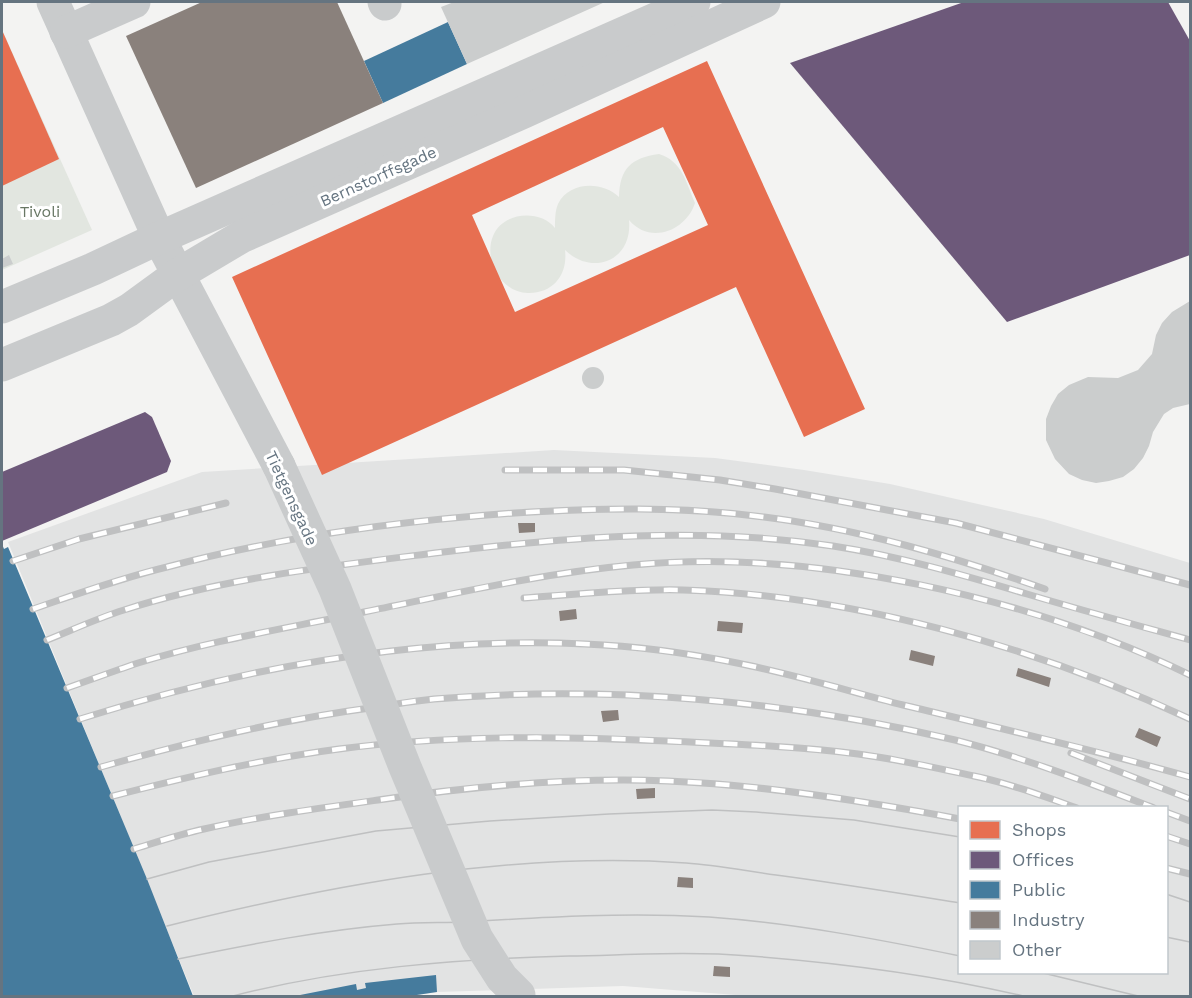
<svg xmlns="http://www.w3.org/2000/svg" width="1192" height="998" font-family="'Work Sans',sans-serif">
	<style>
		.built { fill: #e2e3e3; fill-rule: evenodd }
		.green { fill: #e2e6e0 }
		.shops { fill: #e76f51; fill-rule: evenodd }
		.offices { fill: #6d597a }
		.public { fill: #457b9d }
		.industry { fill: #8a817c }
		.building { fill: #cbcdcd }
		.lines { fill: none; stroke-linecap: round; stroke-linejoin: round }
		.minor { stroke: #c9cbcc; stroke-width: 33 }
		.tram { stroke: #bfc0c1; stroke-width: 1.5 }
		.rail-casing { stroke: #bfc0c1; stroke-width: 7 }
		.rail { stroke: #fff; stroke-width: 4.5; stroke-dasharray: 14; stroke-linecap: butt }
		.minor-bridge { stroke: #c9cbcc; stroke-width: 33 }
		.labels { text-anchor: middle; stroke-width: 6; stroke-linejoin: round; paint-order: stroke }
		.street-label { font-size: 16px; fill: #657480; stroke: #fff }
		.park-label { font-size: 16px; fill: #687764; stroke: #fff }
	</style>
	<rect width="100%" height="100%" fill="#f3f3f2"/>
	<path class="built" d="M554 450 715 458 804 470 890 484 1044 519 1190 563V996H748L623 986 437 992 410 996H194L8 542 202 472ZM960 808H1166V972H960Z"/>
	<g class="green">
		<path d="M2 30 92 230 2 270Z"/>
		<path d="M659 154C682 161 686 182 695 203 686 231 650 245 629 220 633 260 593 277 565 250 568 274 554 293 529 293 502 294 483 260 493 236 502 212 540 209 555 228 555 220 555 211 558 204 569 181 603 181 619 197 620 168 631 158 659 154Z"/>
	</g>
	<g class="shops">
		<path d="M2 30 59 159 2 186Z"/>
		<path d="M707 61 865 409 804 437 736 287 322 475 232 277ZM663 127 708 225 515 312 472 215Z"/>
	</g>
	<g class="offices">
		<path d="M964 2H1168L1190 41V255L1007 322 790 63Z"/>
		<path d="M145 412 152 417 171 461 167 472 2 541V472Z"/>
	</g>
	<g class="public">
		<path d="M448 22 467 64 383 103 364 61Z"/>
		<path d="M2 544 4 549 8 547 147 879 193 996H2Z"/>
		<path d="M436 975 437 992 410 996H295L356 984 357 990 366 988 365 983Z"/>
	</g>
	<g class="industry">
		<path d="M202 2H337L383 103 196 188 126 36Z"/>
		<path d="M518 523H535V532L519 533Z"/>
		<path d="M576 609 577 619 560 621 559 611Z"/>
		<path d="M718 621 743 623 742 633 717 631Z"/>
		<path d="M911 650 935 656 933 666 909 660Z"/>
		<path d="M1018 668 1051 678 1049 687 1016 676Z"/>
		<path d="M618 710 619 720 603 722 601 711Z"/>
		<path d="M1139 728 1161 737 1157 747 1135 737Z"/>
		<path d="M655 788V798L637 799 636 789Z"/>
		<path d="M678 877 693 878V888L677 887Z"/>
		<path d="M714 966 730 967V977L713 976Z"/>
	</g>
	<g class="building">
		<path d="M454 2H605L467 64 441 7Z"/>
		<path d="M9 255 13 264 2 268V259Z"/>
		<path d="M1190 301V404L1173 408 1164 414 1153 432 1149 446 1143 458 1134 469 1123 477 1109 481 1096 483 1082 480 1069 474 1055 459 1046 440V419L1051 406 1058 394 1069 385 1088 377 1118 378 1138 370 1152 354 1156 335 1162 323 1172 312Z"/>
		<circle cx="593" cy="378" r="11"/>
	</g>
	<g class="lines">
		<g class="minor">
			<path d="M53 2 159 238 279 466"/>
			<path d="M384 2 385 4"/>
			<path d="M66 32 134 2"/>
			<path d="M2 307 93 269 159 238 694 2"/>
			<path d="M2 365 111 320 129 310 177 275 241 237 524 112 764 2"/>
		</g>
		<g class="tram">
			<path d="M147 879 209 862 376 831 490 821 609 814 712 810 756 812 854 820 960 837"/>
			<path d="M1166 894 1190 902"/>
			<path d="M167 926C335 884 512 851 686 863 716 865 746 871 776 875 837 883 898 893 960 903"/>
			<path d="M1166 937 1190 942"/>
			<path d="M178 959C251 944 323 930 397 924 420 922 442 923 465 922 546 917 628 912 709 917 793 923 877 939 960 956"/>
			<path d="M1039 972 1138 996"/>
			<path d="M233 996C341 968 457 959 569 956 629 955 690 951 750 956 842 963 934 975 1023 996"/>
		</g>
		<g class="rail-casing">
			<g id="rail">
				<path d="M505 470H624L720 480 775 489 956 523 1190 585"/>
				<path d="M13 561 79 539 226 503"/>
				<path d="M524 598C577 594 630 589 683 590 853 595 1036 647 1190 719"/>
				<path d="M33 609C77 594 121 578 167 567 280 537 398 521 515 513 598 508 682 506 764 517 860 529 954 557 1045 589"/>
				<path d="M47 640C72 630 98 618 124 610 224 578 331 566 435 553 567 537 700 526 833 546 899 556 963 575 1027 594 1081 610 1136 625 1190 640"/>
				<path d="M67 688C90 680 114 671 138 663 212 640 289 628 364 612 453 594 542 573 633 565 811 548 1030 597 1190 675"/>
				<path d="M80 719C242 668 414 636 585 644 635 646 688 653 737 663 793 674 848 691 903 705 999 728 1095 750 1190 777"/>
				<path d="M1071 753 1190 799"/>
				<path d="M101 767C189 742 278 720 370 708 391 705 412 701 434 699 607 685 785 700 955 740 1023 757 1089 783 1154 808"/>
				<path d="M113 796C187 777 262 759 339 749 447 735 558 736 667 741 731 744 795 746 858 754 896 759 936 768 974 776 1008 783 1043 796 1077 808"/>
				<path d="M1166 812 1190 821"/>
				<path d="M1166 836 1190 844"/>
				<path d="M134 849C157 842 181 834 204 829 261 816 320 808 378 800 474 786 571 777 668 781 764 785 864 801 960 819"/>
				<path d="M1166 868 1190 874"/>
			</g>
		</g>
		<use href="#rail" class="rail"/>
		<path class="minor-bridge" d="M279 466 335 589 405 767 477 939 502 978 519 995"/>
	</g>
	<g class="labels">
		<g class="street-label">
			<text transform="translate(378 176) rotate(-24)" y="6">Bernstorffsgade</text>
			<text transform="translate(292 498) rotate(65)" y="6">Tietgensgade</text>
		</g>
		<g class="park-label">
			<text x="40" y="217">Tivoli</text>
		</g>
	</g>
	<rect width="1192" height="998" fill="none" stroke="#657480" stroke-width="6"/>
	<rect x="958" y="806" width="210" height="168" fill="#ffffff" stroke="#c1c7cc" stroke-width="1.5"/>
	<rect x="970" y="821" width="30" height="18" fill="#e76f51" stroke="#c1c7cc" stroke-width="1.5"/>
	<text x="1012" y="836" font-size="18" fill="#657480">Shops</text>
	<rect x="970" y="851" width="30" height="18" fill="#6d597a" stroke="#c1c7cc" stroke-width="1.5"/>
	<text x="1012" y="866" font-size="18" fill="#657480">Offices</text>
	<rect x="970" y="881" width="30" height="18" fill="#457b9d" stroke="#c1c7cc" stroke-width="1.5"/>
	<text x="1012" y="896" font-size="18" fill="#657480">Public</text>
	<rect x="970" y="911" width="30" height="18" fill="#8a817c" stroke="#c1c7cc" stroke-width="1.5"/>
	<text x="1012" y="926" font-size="18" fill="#657480">Industry</text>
	<rect x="970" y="941" width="30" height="18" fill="#cbcdcd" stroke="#c1c7cc" stroke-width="1.5"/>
	<text x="1012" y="956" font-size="18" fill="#657480">Other</text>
</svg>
